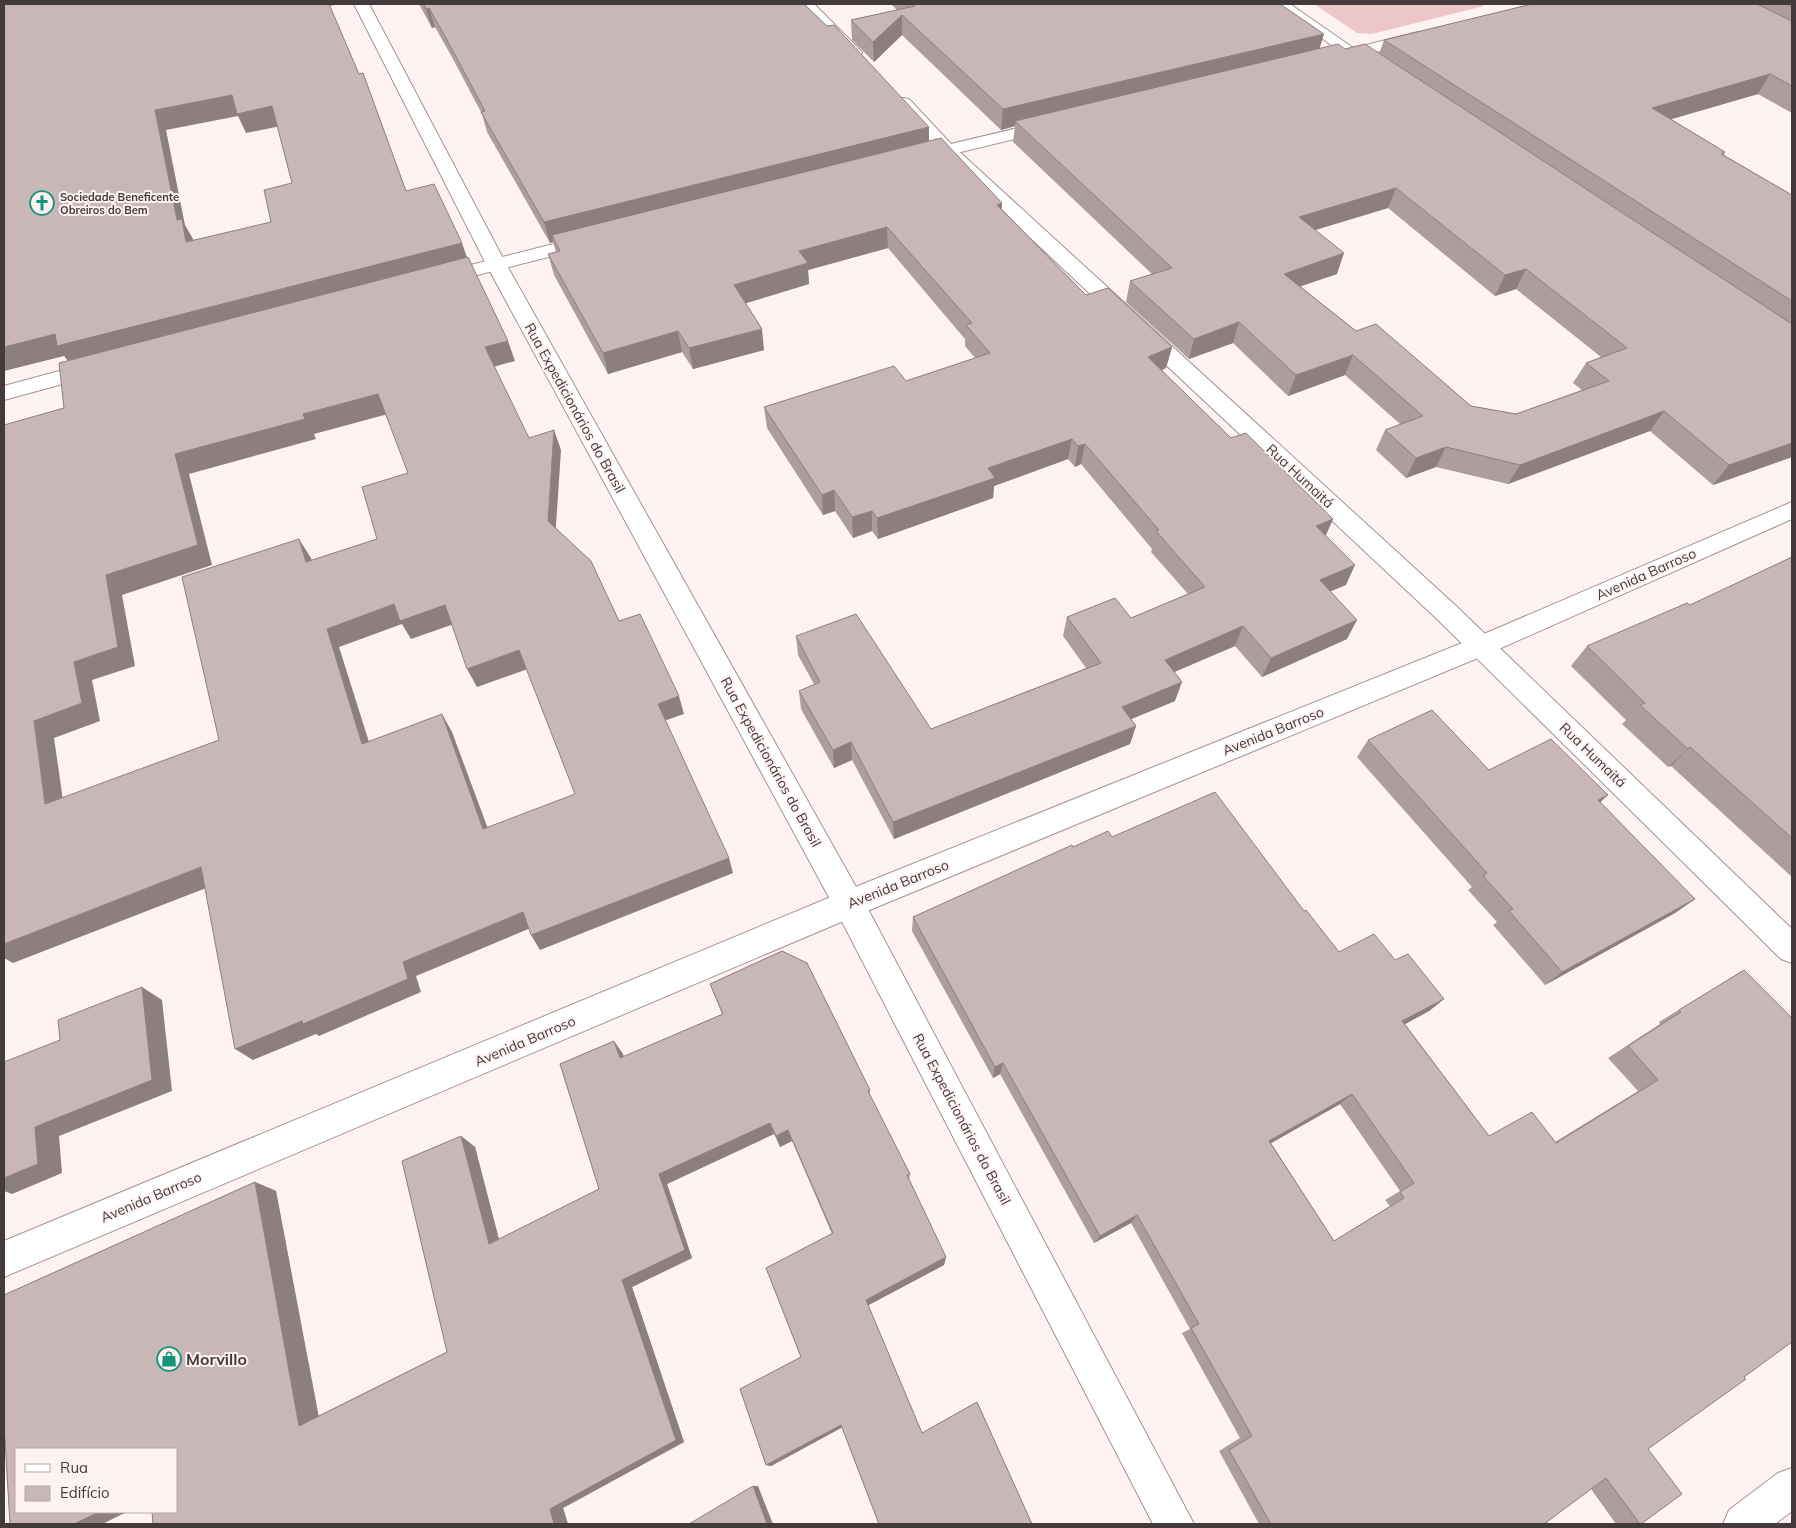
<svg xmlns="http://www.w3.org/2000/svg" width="1796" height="1528" font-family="Mulish,sans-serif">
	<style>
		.green { fill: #edc6c9 }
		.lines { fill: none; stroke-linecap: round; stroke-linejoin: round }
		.minor-casing { stroke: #a69394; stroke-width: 2 }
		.tertiary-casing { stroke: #a69394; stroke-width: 2 }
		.minor { fill: #fff; fill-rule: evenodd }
		.tertiary { fill: #fff; fill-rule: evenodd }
		.wall { fill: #ad9d9d; fill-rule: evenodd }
		.shaded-wall { fill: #8d7f80 }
		.building { fill: #c9b6b7; stroke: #8d7f80; fill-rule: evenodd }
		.labels { text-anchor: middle; stroke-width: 4; stroke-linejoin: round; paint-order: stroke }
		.far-poi-label { font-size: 11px; font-weight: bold; fill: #423a3b; stroke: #fff2f3; text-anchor: start }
		.street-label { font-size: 14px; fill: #423a3b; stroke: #fff2f3 }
		.near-poi-label { font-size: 16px; font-weight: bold; fill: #423a3b; stroke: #fff2f3; text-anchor: start }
	</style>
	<rect width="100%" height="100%" fill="#fff2f3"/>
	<path class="green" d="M1314 4H1480L1484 6 1372 34 1357 33Z"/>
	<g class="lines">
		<g class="minor-casing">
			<g id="minor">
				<path d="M354 4H369L506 264 860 894 1194 1524H1153L838 914 486 264Z"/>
				<path d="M799 4H814L860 50 862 53 860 56H848Z"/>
				<path d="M1273 4H1290L1385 70 1383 73H1371Z"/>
				<path d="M903 98 909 99 953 146 1455 605 1792 929V963L1781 959 1437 619 941 154 895 103 897 99Z"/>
				<path d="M1792 1468V1511L1775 1524H1723L1729 1510 1778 1473Z"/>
			</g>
		</g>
		<g class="tertiary-casing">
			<g id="tertiary">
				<path d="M1418 32 1426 37 1424 40 1336 62 1328 57 1330 54Z"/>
				<path d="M1051 120 1057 121 1060 125 1057 129 915 163 909 162 906 158 909 154Z"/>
				<path d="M593 234 600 236 603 240 600 244 438 285 431 283 428 279 431 275Z"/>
				<path d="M96 361 103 363 107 368 103 373 4 400V386Z"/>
				<path d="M1792 502V519L1490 653 860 914 4 1277V1241L838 894 1472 639Z"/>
			</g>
		</g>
		<use href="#minor" class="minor"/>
		<use href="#tertiary" class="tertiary"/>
	</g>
	<g class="wall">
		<path d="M419 4H804L929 127V141L1002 203V209L1086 295 1172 347 1166 368 1161 370 1231 438 1333 519 1326 535 1346 585 1330 591 1347 639 1262 677 1235 646 1174 672 1175 701 1131 719 1136 726 1130 744 894 839 852 760 834 768 801 709 799 691 814 684 798 655 796 636 931 729 1086 668 1063 636 1067 617 1131 618 1188 594 1151 552 1152 549 1081 464 1075 467 1068 459 994 486 993 498 878 539 872 531 853 538 835 511 823 515 767 428 764 407 906 381 975 358 965 346V339L888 248 808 270 809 284 746 303 764 350 693 369 682 352 608 374 554 275 548 254 556 252 553 242 550 243 487 132 482 114 453 59 435 27 432 28Z"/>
		<path d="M891 4H1280L1320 49H1345L1379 54 1384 40 1532 4H1792V113L1758 94 1671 119 1725 152 1724 155 1792 195V457L1713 485 1650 431 1508 484 1436 467 1406 478 1376 450 1385 430 1400 424 1345 375 1288 396 1233 343 1189 359 1126 302 1130 281 1152 274 1013 142 1015 126 1001 130 902 35 874 62 852 40 851 20 897 10ZM1388 208 1495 296 1516 289 1601 357 1586 363 1573 383 1582 390 1516 414 1471 406 1356 331 1300 286 1337 274 1315 230Z"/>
		<path d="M1792 557V877L1671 766 1668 767 1622 724 1626 720 1571 666 1587 646 1690 605Z"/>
		<path d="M1368 740 1489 770 1600 803 1695 899 1675 913 1545 985 1493 925 1497 922 1468 890 1472 887 1357 757Z"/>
		<path d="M1112 837 1304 911 1339 952 1395 960 1444 999 1429 1011 1405 1024 1489 1136 1555 1142 1638 1091 1608 1058 1660 1024 1659 1022 1744 970V1377L1648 1449 1641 1524H1616L1591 1489 1544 1524H1259L1219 1451 1240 1438 1182 1333 1190 1329 1131 1223 1094 1243 1000 1074 993 1078 912 931 913 917 1073 847ZM1340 1104 1400 1191 1385 1200 1390 1206 1334 1241 1271 1143Z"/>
		<path d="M782 951 807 963 870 1090V1096L910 1174 909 1180 946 1257 944 1265 868 1305 922 1433 977 1402 1032 1524H879L842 1427 771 1466 766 1465 740 1389 801 1357 766 1268 832 1234 792 1141 780 1147 774 1134 667 1184 692 1258 632 1287 684 1442 563 1508 568 1524H153L152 1512H176V1449H16V1512H127L102 1524H10L4 1423V1295L255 1182 276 1191 318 1416 447 1352 402 1161 461 1136 475 1147 499 1239 599 1189 560 1064 614 1041 624 1057 722 1014 710 984Z"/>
	</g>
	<g class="shaded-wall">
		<path d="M328 4H341L329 6Z"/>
		<path d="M429 8 435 27 432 28 426 9Z"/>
		<path d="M902 15V35L874 62 873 42Z"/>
		<path d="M1324 34 1318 54 1015 121V126L1001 130 1003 109Z"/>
		<path d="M1770 74 1758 94 1641 128 1652 108Z"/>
		<path d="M232 95 272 106 281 126 246 133 238 116 166 130 185 225 193 239 197 262 186 242 177 220 155 110Z"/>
		<path d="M929 127V147L552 235 553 242 550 243 544 222Z"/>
		<path d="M1396 188 1388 208 1292 237 1299 217Z"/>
		<path d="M1002 203 1000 224 997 205Z"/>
		<path d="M887 227 888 248 808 270 809 284 737 306 734 285 799 251Z"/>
		<path d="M462 243 469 263 72 366 64 356 4 371V347L55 334Z"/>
		<path d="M1344 253 1337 274 1278 294 1284 274Z"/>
		<path d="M1526 269 1516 289 1495 296 1505 275Z"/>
		<path d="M1239 322 1233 343 1189 359 1194 339Z"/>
		<path d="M762 329 764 350 693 369 689 348Z"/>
		<path d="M678 331 682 352 608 374 603 353Z"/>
		<path d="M508 341 515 361 493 367 485 347Z"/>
		<path d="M1172 347 1166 368 1143 379 1148 357Z"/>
		<path d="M1353 355 1345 375 1288 396 1296 375Z"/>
		<path d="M378 394 388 414 314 434 316 439 189 474 212 565 122 595 135 666 92 680 100 721 54 738 66 821 45 804 34 721 74 662 106 575 175 454 303 414Z"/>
		<path d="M1664 411 1650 431 1508 484 1520 465Z"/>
		<path d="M554 430 561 450 555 541 548 521Z"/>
		<path d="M1072 439 1068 459 994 486 993 498 878 539 877 518 988 468Z"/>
		<path d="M1792 443V457L1713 485 1729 465Z"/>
		<path d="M1085 444 1081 464 1075 467 1078 446Z"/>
		<path d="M1446 447 1436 467 1406 478 1416 458Z"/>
		<path d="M834 490 835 511 823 515 822 495Z"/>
		<path d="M872 511V531L853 538 852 517Z"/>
		<path d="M1333 519 1324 539 1316 526Z"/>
		<path d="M299 539 311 558 318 581 306 562Z"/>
		<path d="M1355 565 1346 585 1310 600 1320 580Z"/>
		<path d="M394 604 445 605 454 624 411 639 402 624 339 647 375 761 362 744 327 629Z"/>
		<path d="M1357 620 1347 639 1262 677 1271 658Z"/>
		<path d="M1243 626 1235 646 1158 679 1165 660Z"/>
		<path d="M519 650 528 669 477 687 467 669Z"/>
		<path d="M1182 682 1175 701 1117 725 1122 707Z"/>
		<path d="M679 696 684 714 664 721 658 704Z"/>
		<path d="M442 714 452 732 494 845 483 829Z"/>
		<path d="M1136 726 1130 744 894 839 893 822Z"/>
		<path d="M851 742 852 760 834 768 833 750Z"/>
		<path d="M1690 747 1671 766 1668 767 1688 749Z"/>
		<path d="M1608 795 1591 811 1598 800Z"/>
		<path d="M729 858 733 873 540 950 531 935Z"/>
		<path d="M201 867 219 883 13 963 4 958V944Z"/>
		<path d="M1695 899 1675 913 1545 985 1562 972Z"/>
		<path d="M523 912 533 927 416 976 421 992 319 1036 316 1034 253 1060 235 1049 403 962Z"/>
		<path d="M142 987 162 1000 172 1091 59 1136 62 1173 12 1194 4 1191V1178L35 1127Z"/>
		<path d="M1444 999 1429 1011 1389 1033 1402 1021Z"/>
		<path d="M614 1041 623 1054 629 1071 620 1058Z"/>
		<path d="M1003 1063 1000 1074 993 1078 995 1067Z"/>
		<path d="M1352 1094 1340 1104 1259 1150 1269 1141Z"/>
		<path d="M770 1123 774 1134 667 1184 692 1258 632 1287 684 1442 563 1508 568 1524H554L550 1509 622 1280 659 1174Z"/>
		<path d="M788 1130 792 1141 780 1147 776 1136Z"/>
		<path d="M461 1136 475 1147 502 1252 489 1244Z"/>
		<path d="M255 1182 276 1191 321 1428 299 1426Z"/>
		<path d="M1137 1215 1131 1223 1094 1243 1100 1236Z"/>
		<path d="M946 1257 944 1265 867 1306 866 1300Z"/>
		<path d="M841 1425 843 1427 771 1466 766 1465Z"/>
		<path d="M753 1486H758L773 1524H767Z"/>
		<path d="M99 1512H126L102 1524H74Z"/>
	</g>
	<g class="building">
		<path d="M4 4H329L359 74 363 73 406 191 434 184 462 243 57 346 55 334 4 347ZM232 95 237 114 272 106 292 183 264 190 271 222 186 242 182 219 177 220 155 110Z"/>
		<path d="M424 4H804L827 26 834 25 929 127 544 222 481 112 485 111 447 40 429 8 426 9Z"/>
		<path d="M912 4H1280L1324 34 1003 109 902 15 873 42 851 20 915 6Z"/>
		<path d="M1532 4H1757L1792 21V86L1770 74 1652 108 1725 152 1721 154 1792 195V301L1384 40Z"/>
		<path d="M1786 4H1792V7Z"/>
		<path d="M1338 44 1345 49 1365 44 1792 324V443L1729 465 1664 411 1520 465 1446 447 1416 458 1385 430 1423 416 1353 355 1296 375 1239 322 1194 339 1130 281 1172 268 1015 121ZM1396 188 1505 275 1526 269 1627 348 1586 363 1609 381 1516 414 1471 406 1376 324 1356 331 1284 274 1344 253 1299 217Z"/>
		<path d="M941 138 1002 203 997 205 1086 295 1108 288 1172 347 1148 357 1231 438 1246 433 1333 519 1316 526 1355 565 1320 580 1357 620 1271 658 1243 626 1165 660 1182 682 1122 707 1136 726 893 822 851 742 833 750 799 691 820 682 796 636 856 614 931 729 1101 663 1067 617 1115 598 1131 618 1205 587 1156 531 1159 530 1085 444 1078 446 1072 439 988 468 995 478 877 518 872 511 852 517 834 490 822 495 764 407 894 366 906 381 990 353 966 325 972 323 887 227 799 251 808 263 734 285 762 329 689 348 678 331 603 353 548 254 560 251 552 235Z"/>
		<path d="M468 257 508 341 485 347 529 438 554 430 548 521 591 561 619 621 640 614 679 696 658 704 729 858 531 935 523 912 403 962 408 979 303 1024 302 1021 235 1049 201 867 4 944V425L64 408 59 363ZM378 394 408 473 362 487 377 539 306 562 299 539 182 577 219 740 45 804 34 721 82 703 74 662 118 647 106 575 198 545 175 454 305 419 303 414ZM394 604 400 621 445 605 467 669 519 650 575 794 483 829 442 714 362 744 327 629Z"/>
		<path d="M1792 557V838L1690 747 1688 749 1640 705 1645 703 1587 646 1687 603 1690 605Z"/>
		<path d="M1432 710 1489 770 1551 739 1608 795 1598 800 1695 899 1562 972 1509 911 1513 909 1483 876 1487 873 1368 740Z"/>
		<path d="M1215 792 1304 911 1306 910 1339 952 1374 934 1395 960 1408 954 1444 999 1402 1021 1489 1136 1532 1112 1556 1143 1658 1080 1628 1046 1681 1012 1679 1010 1744 970 1792 1018V1342L1744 1377 1746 1379 1648 1449 1682 1494 1641 1524H1640L1606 1478 1544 1524H1271L1229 1450 1252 1436 1191 1328 1199 1324 1137 1215 1100 1236 1003 1063 995 1067 913 917 1072 845 1073 847 1108 831 1112 837ZM1352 1094 1414 1183 1400 1192 1404 1198 1334 1241 1269 1141Z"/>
		<path d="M782 951 807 963 870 1090 868 1091 910 1174 907 1175 946 1257 866 1300 922 1433 977 1402 1032 1524H879L841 1425 766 1465 740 1389 801 1357 766 1268 833 1233 788 1130 776 1136 770 1123 659 1174 685 1250 622 1280 676 1440 550 1509 554 1524H153L152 1512H176V1449H16V1512H99L74 1524H10L4 1423V1295L255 1182 299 1426 447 1352 402 1161 461 1136 489 1244 599 1189 560 1064 614 1041 620 1058 723 1014 710 984Z"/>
		<path d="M142 987 152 1080 35 1127 38 1164 4 1178V1062L60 1040 58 1020Z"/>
		<path d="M753 1486 767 1524H689Z"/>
	</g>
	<defs>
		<g id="church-ring" transform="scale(1.25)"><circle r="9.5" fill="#fff2f3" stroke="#15947c" stroke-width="1.5"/><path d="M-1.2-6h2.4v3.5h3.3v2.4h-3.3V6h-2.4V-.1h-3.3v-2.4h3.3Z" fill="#15947c"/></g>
		<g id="shop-ring" transform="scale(1.25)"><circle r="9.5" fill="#fff2f3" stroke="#15947c" stroke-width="1.5"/><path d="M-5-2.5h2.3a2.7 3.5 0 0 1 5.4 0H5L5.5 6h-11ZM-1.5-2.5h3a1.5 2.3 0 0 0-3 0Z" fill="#15947c"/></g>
	</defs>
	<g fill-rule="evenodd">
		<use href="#church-ring" x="42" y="203"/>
		<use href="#shop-ring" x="169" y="1359"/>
	</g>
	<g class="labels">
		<g class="far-poi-label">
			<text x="60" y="201">Sociedade Beneficente<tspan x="60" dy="13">Obreiros do Bem</tspan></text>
		</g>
		<g class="street-label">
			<text transform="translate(575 408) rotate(61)" y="5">Rua Expedicionários do Brasil</text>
			<text transform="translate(1300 476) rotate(43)" y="5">Rua Humaitá</text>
			<text transform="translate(1646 574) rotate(-24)" y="5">Avenida Barroso</text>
			<text transform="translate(1273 731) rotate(-22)" y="5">Avenida Barroso</text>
			<text transform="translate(1593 755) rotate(44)" y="5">Rua Humaitá</text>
			<text transform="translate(771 762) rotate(61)" y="5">Rua Expedicionários do Brasil</text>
			<text transform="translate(898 884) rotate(-22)" y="5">Avenida Barroso</text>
			<text transform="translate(525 1041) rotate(-23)" y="5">Avenida Barroso</text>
			<text transform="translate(962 1119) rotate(62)" y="5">Rua Expedicionários do Brasil</text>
			<text transform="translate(151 1197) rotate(-23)" y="5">Avenida Barroso</text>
		</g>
		<g class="near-poi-label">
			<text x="186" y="1365">Morvillo</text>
		</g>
	</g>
	<rect width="1796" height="1528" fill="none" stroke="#423a3b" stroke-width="10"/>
	<rect x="15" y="1448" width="162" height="65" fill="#fff2f3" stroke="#b3a8a9"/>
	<rect x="25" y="1464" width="25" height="8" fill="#ffffff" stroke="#b3a8a9"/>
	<text x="60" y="1473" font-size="15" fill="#423a3b">Rua</text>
	<rect x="25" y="1486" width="25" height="15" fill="#c9b6b7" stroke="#b3a8a9"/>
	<text x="60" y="1498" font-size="15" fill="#423a3b">Edifício</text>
</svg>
